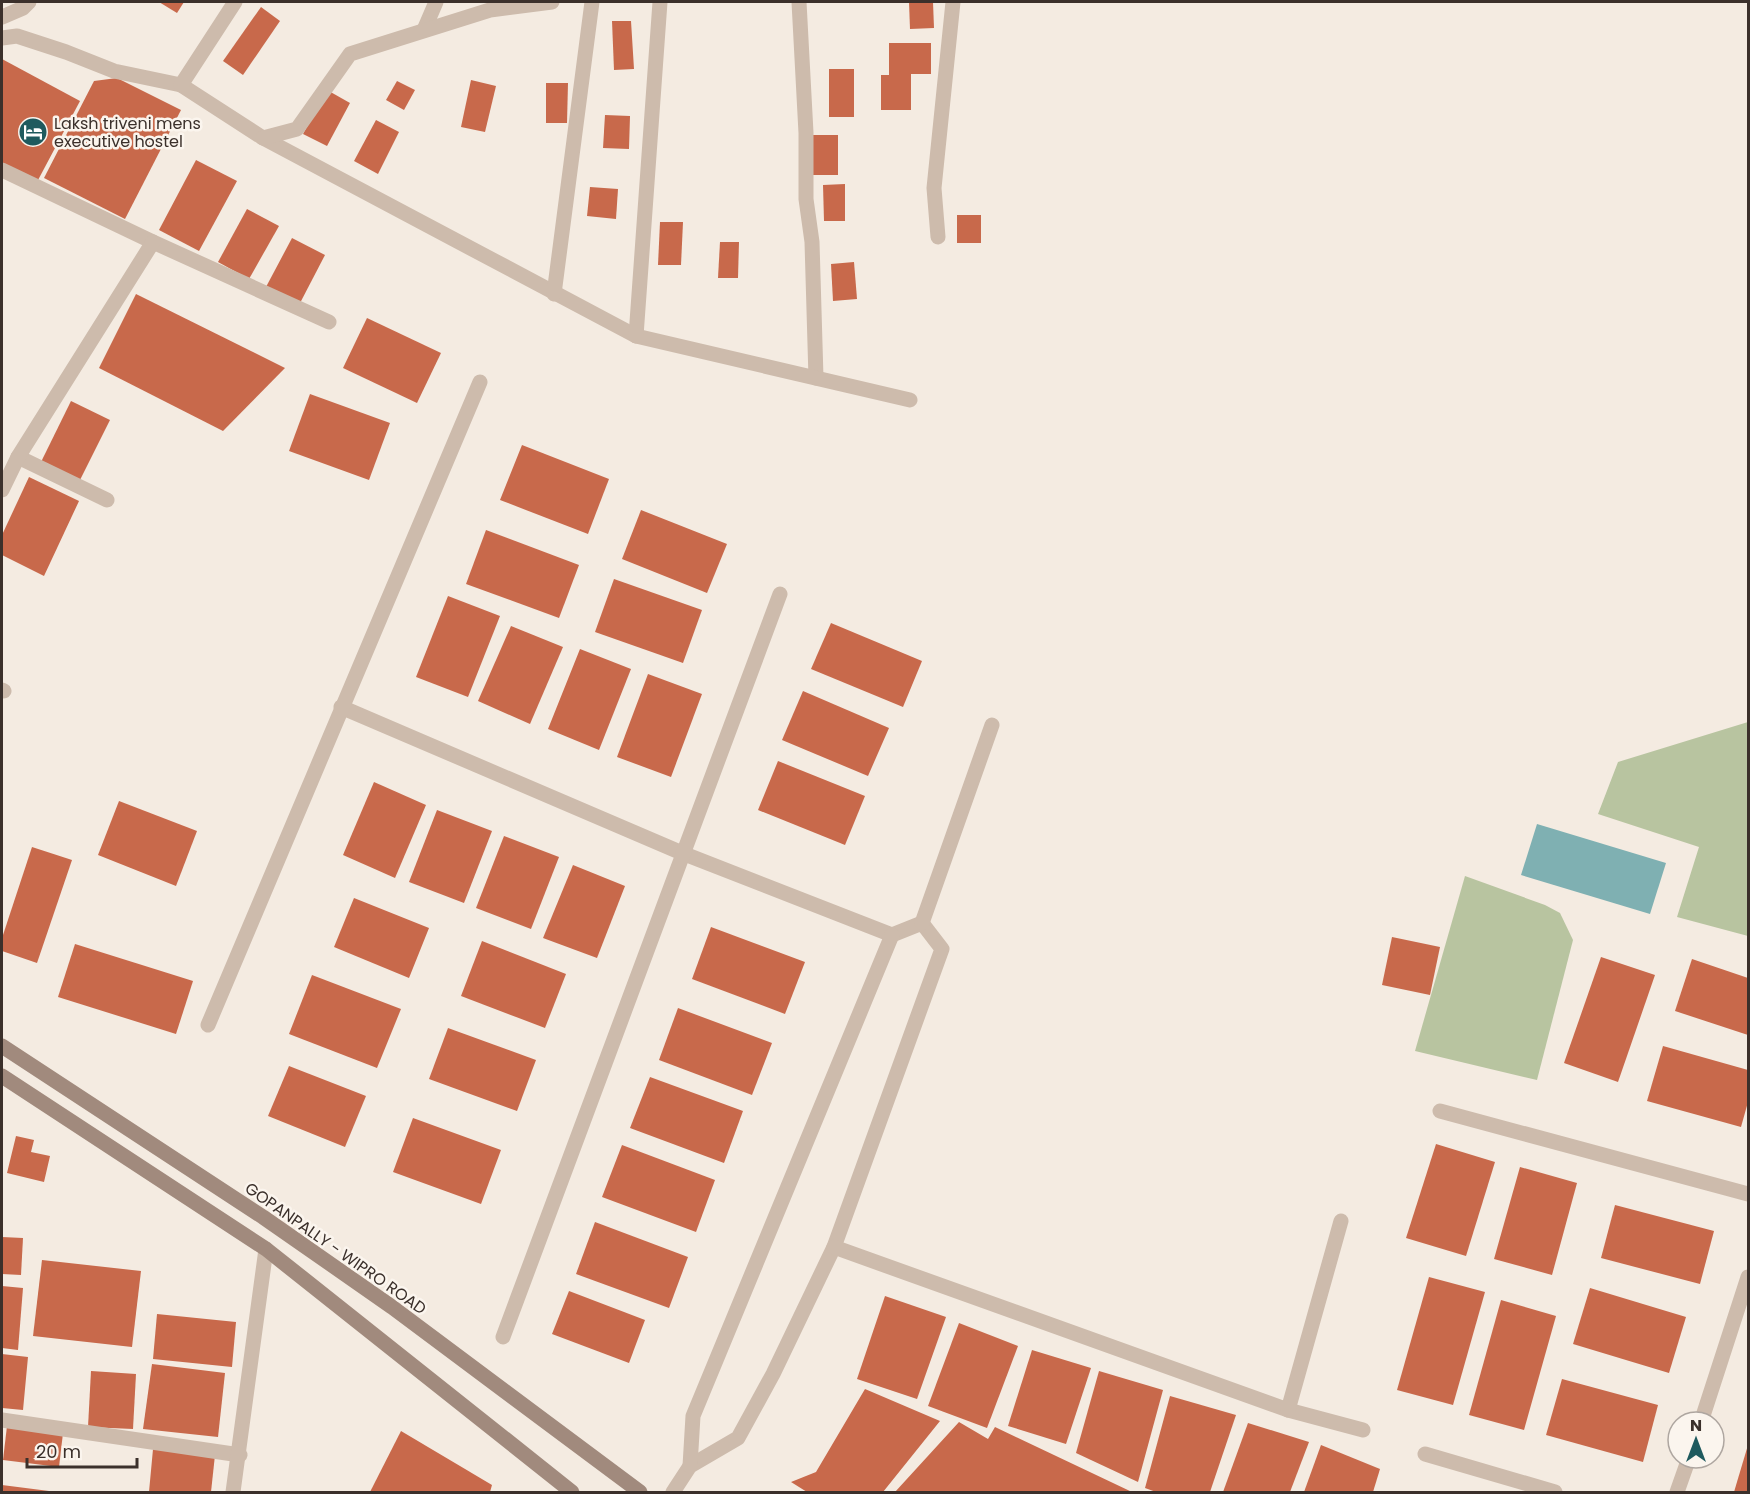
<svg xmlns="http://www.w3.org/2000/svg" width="1750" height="1494" font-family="Poppins,sans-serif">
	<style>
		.green { fill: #b8c4a0 }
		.water { fill: #7fb0b2 }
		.building { fill: #c8694b }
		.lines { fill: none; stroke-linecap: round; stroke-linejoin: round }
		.minor { stroke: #cdbbac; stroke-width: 15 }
		.secondary { stroke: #a18a7d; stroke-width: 15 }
		.labels { text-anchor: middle; stroke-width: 5; stroke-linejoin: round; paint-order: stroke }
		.poi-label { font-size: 16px; fill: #3b302b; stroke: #fbf5ee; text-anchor: start }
		.street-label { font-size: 16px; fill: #3b302b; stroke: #fbf5ee }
	</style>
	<rect width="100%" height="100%" fill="#f4ebe1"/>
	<g class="green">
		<path d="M1748 722V936L1677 917 1699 847 1598 814 1618 762Z"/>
		<path d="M1465 876 1545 905 1560 913 1573 940 1537 1080 1415 1051Z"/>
	</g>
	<path class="water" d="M1537 824 1666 863 1650 914 1521 875Z"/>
	<g class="building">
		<path d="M159 2H184L177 13Z"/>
		<path d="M909 2H933L934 28 910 29Z"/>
		<path d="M261 7 280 21 243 75 223 61Z"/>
		<path d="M612 21H631L634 69 614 70Z"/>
		<path d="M889 43H931V74H911V110H881V75H889Z"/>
		<path d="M2 59 80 101 37 182 2 163Z"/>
		<rect x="829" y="69" width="25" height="48"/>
		<path d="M117 78 181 110 125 219 44 178 94 81Z"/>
		<path d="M471 80 496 86 485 132 461 127Z"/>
		<path d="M397 81 415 90 404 110 386 100Z"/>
		<path d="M546 83H568L567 123H546Z"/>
		<path d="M327 90 350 103 327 146 303 134Z"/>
		<path d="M605 115 630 116 629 149 603 148Z"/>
		<path d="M376 120 399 132 378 174 354 161Z"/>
		<rect x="812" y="135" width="26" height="40"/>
		<path d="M196 160 237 181 199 251 159 230Z"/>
		<path d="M845 184V221H824L823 185Z"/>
		<path d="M590 187 618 189 616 219 587 216Z"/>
		<path d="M247 209 279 226 249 279 218 262Z"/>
		<rect x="957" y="215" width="24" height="28"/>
		<path d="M660 222H683L681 265H658Z"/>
		<path d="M292 238 325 255 299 305 266 287Z"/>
		<path d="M720 242H739L738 278H718Z"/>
		<path d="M854 262 857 299 833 301 831 264Z"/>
		<path d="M136 294 285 368 223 431 99 368Z"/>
		<path d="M367 318 441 353 417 403 343 368Z"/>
		<path d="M310 394 390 423 369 480 289 451Z"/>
		<path d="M71 401 110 420 80 480 41 462Z"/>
		<path d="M522 445 609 479 588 534 500 500Z"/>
		<path d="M29 477 79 501 44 576 2 555V535Z"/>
		<path d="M641 510 727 544 707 593 622 559Z"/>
		<path d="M486 530 579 565 559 618 466 584Z"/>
		<path d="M614 579 702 610 683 663 595 632Z"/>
		<path d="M448 596 500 616 468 697 416 677Z"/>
		<path d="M831 623 922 661 903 707 811 669Z"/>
		<path d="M511 626 563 647 530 724 478 701Z"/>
		<path d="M580 649 631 669 599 750 548 729Z"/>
		<path d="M648 674 702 694 671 777 617 757Z"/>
		<path d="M803 691 889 728 868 776 782 740Z"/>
		<path d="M778 761 865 796 845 845 758 810Z"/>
		<path d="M374 782 426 805 395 878 343 855Z"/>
		<path d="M119 801 197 831 176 886 98 855Z"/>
		<path d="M437 810 492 831 464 903 409 882Z"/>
		<path d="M504 836 559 857 531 929 476 908Z"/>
		<path d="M32 847 72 860 37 963 2 951V938Z"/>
		<path d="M573 865 625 886 597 958 543 938Z"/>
		<path d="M354 898 429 928 409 978 334 947Z"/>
		<path d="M711 927 805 962 785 1014 692 979Z"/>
		<path d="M1392 937 1440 947 1430 995 1382 985Z"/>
		<path d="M482 941 566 974 545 1028 461 996Z"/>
		<path d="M75 944 193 981 176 1034 58 997Z"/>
		<path d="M1601 957 1655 975 1618 1082 1564 1063Z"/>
		<path d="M1692 959 1748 978V1035L1675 1011Z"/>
		<path d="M312 975 401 1009 377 1068 289 1034Z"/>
		<path d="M678 1008 772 1043 752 1095 659 1060Z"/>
		<path d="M448 1028 536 1060 517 1111 429 1079Z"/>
		<path d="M1663 1046 1748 1070V1102L1741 1127 1647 1101Z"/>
		<path d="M289 1066 366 1096 345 1147 268 1116Z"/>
		<path d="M650 1077 743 1111 724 1163 630 1128Z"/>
		<path d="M413 1118 501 1150 481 1204 393 1172Z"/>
		<path d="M16 1136 34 1140 31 1152 50 1156 44 1182 7 1173Z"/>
		<path d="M1436 1144 1495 1162 1466 1256 1406 1238Z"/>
		<path d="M622 1145 715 1180 696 1232 602 1197Z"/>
		<path d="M1520 1167 1577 1183 1552 1275 1494 1259Z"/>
		<path d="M1615 1205 1714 1231 1700 1284 1601 1258Z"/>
		<path d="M595 1222 688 1257 669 1308 576 1274Z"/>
		<path d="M2 1237 23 1238 21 1275 2 1274Z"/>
		<path d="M42 1260 141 1271 132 1347 33 1336Z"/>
		<path d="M1429 1277 1485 1292 1453 1405 1397 1390Z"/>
		<path d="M2 1286 23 1288 18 1350 2 1348Z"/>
		<path d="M1590 1288 1686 1317 1669 1373 1573 1344Z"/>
		<path d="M569 1291 645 1320 629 1363 552 1334Z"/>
		<path d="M885 1296 946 1317 917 1399 857 1379Z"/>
		<path d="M1501 1300 1556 1316 1524 1430 1469 1415Z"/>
		<path d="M157 1314 236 1322 232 1367 153 1359Z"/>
		<path d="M959 1323 1018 1346 987 1428 928 1406Z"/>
		<path d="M1032 1350 1091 1368 1066 1444 1008 1426Z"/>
		<path d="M2 1354 28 1357 23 1410 2 1408Z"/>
		<path d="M152 1364 225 1373 218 1437 143 1429Z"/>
		<path d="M91 1371 136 1374 133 1429 88 1427Z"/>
		<path d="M1099 1371 1163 1390 1138 1482 1076 1453Z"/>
		<path d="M1562 1379 1658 1405 1643 1462 1546 1435Z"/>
		<path d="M865 1389 940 1421 883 1492H807L791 1482 816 1472Z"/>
		<path d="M1170 1396 1236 1415 1210 1492H1156L1145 1488Z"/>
		<path d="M959 1422 988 1439 995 1427 1132 1492H895Z"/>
		<path d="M1248 1423 1309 1442 1290 1492H1223Z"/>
		<path d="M7 1426 63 1433 59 1467 3 1460Z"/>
		<path d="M401 1431 492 1485 490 1492H370Z"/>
		<path d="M1321 1445 1380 1469 1373 1492H1304Z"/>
		<path d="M1748 1445V1492H1734Z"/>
		<path d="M153 1449 215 1455 211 1492H149Z"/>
		<path d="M2 1485 49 1491V1492H2Z"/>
	</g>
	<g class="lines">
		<g class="minor">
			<path d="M799 2 806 133V199L812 242 816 378"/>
			<path d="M2 17 23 8 29 2"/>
			<path d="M424 30 436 2"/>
			<path d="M2 38 17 36 66 52 114 71 181 85 263 138 636 336 910 400"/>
			<path d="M181 85 235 2"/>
			<path d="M263 138 297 129 350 54 490 10 552 2"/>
			<path d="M2 170 153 242 329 322"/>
			<path d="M938 237 934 188 953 2"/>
			<path d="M554 294 592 2"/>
			<path d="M636 336 660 2"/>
			<path d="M18 457 107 500"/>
			<path d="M2 490 18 457 153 242"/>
			<path d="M2 690 4 691"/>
			<path d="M341 707 682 853 892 935 922 923 942 949 834 1247 773 1374 738 1438 690 1466 673 1492"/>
			<path d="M922 923 992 725"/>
			<path d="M208 1025 480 382"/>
			<path d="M1440 1111 1748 1194"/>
			<path d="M834 1247 1288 1410 1363 1430"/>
			<path d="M503 1337 780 594"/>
			<path d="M1288 1410 1341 1221"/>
			<path d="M2 1420 240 1455"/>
			<path d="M1701 1422 1748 1277"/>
			<path d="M1425 1454 1555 1492"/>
			<path d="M690 1466 693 1416 892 935"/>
			<path d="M233 1492 266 1249"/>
			<path d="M1677 1492 1689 1458"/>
		</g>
		<g class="secondary">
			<path d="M2 1046 263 1217 392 1307 640 1492"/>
			<path d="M2 1076 266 1249 572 1492"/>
		</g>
	</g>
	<defs>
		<g id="hotel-disc" transform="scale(1.5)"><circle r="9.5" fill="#1f5a5e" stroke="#fbf5ee"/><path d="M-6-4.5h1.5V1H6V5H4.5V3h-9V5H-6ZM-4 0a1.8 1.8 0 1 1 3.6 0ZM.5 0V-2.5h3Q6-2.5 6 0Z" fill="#fff"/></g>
	</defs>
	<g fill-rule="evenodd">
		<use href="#hotel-disc" x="33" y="132"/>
	</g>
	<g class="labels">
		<g class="poi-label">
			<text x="54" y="129">Laksh triveni mens<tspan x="54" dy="18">executive hostel</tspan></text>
		</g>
		<g class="street-label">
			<text transform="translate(336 1248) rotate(35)" y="6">GOPANPALLY - WIPRO ROAD</text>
		</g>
	</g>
	<rect width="1750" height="1494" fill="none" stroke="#3b302b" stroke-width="6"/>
	<g transform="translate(1696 1440)"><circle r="28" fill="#fbf5ee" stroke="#aea6a0" stroke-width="1.5"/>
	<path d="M0-4.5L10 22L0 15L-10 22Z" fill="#1f5a5e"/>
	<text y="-9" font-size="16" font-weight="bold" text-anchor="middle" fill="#3b302b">N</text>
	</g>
	<path d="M27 1458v9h110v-9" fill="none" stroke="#3b302b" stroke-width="3"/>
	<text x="36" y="1458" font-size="18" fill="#3b302b" stroke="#fbf5ee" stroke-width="4.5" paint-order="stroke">20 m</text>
</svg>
